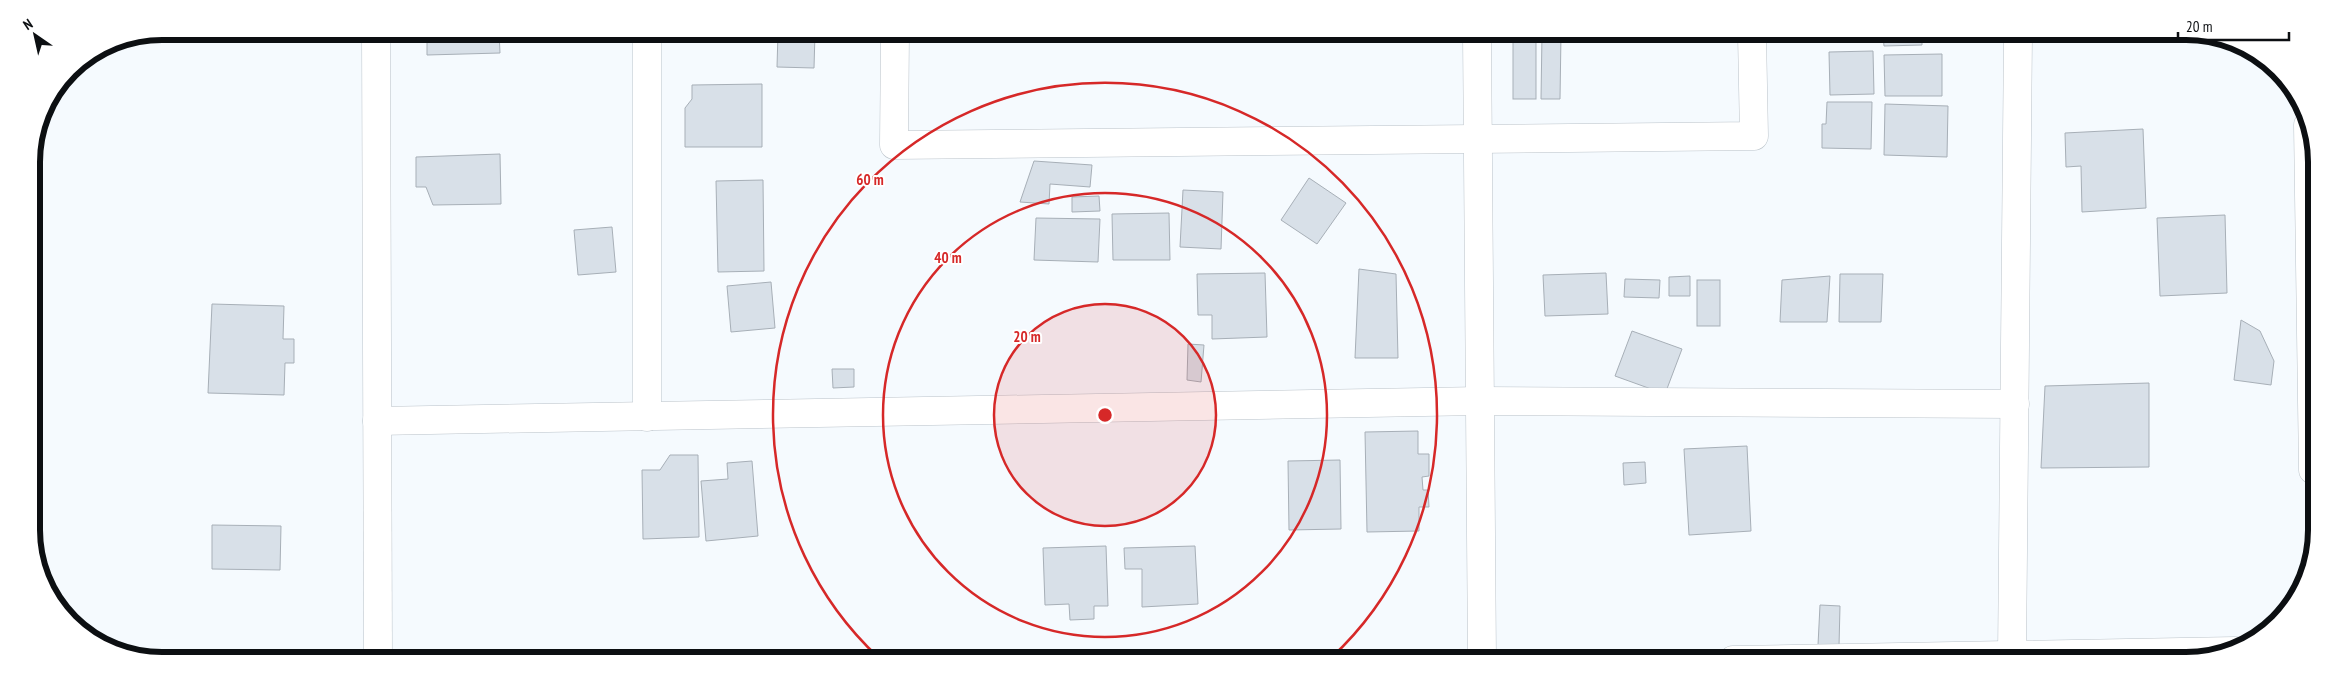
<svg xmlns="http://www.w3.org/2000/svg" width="2348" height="692" font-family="'PT Sans Narrow',sans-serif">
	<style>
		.building { fill: #d8e0e8; stroke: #a7afb7 }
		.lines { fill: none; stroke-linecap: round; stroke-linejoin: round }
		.minor-casing { stroke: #bbc3ca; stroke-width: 29 }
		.minor { stroke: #fff; stroke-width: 28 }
		.ring { fill: none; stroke: #d62828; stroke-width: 2.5 }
		.rim { fill: none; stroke: #0c0f12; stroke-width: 6 }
		.centre { fill: #d62828; stroke: #fff; stroke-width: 2.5 }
		.ring-label { font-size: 15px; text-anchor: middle; font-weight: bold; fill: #d62828; stroke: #fff; stroke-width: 4; stroke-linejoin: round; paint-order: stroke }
	</style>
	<rect width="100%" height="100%" fill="#f5fafe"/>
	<g class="building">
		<path d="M427 32H499L500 53 427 55Z"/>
		<path d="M778 33H815L814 68 777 67Z"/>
		<rect x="1513" y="34" width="23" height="65"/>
		<path d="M1542 34H1561L1560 99H1541Z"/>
		<path d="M1883 35H1922V45L1884 46Z"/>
		<path d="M1873 51 1874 94 1830 95 1829 52Z"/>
		<path d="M1942 54V96H1885L1884 55Z"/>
		<path d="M762 84V147H685V108L692 99V85Z"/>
		<path d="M1827 102H1872L1871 149 1822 148V124H1826Z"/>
		<path d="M1885 104 1948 106 1947 157 1884 155Z"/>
		<path d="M2143 129 2146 208 2082 212 2081 166 2066 167 2065 133Z"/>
		<path d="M500 154 501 204 433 205 426 187H416V157Z"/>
		<path d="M1034 161 1092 165 1090 187 1050 184 1049 204 1020 202Z"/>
		<path d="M1309 178 1346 203 1317 244 1281 220Z"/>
		<path d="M763 180 764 271 718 272 716 181Z"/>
		<path d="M1183 190 1223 192 1221 249 1180 247Z"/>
		<path d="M1099 196 1100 211 1072 212V197Z"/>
		<path d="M1169 213 1170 260H1113L1112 214Z"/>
		<path d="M2225 215 2227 293 2160 296 2157 218Z"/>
		<path d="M1036 218 1100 219 1098 262 1034 260Z"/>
		<path d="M612 227 616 272 578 275 574 230Z"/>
		<path d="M1359 269 1396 274 1398 358H1355Z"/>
		<path d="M1265 273 1267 337 1212 339V315H1198L1197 274Z"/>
		<path d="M1606 273 1608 314 1545 316 1543 275Z"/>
		<path d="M1840 274H1883L1881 322H1839Z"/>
		<path d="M1690 276V296H1669V277Z"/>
		<path d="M1830 276 1827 322H1780L1782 280Z"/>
		<path d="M1625 279 1660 280 1659 298 1624 297Z"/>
		<rect x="1697" y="280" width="23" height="46"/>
		<path d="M771 282 775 328 731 332 727 286Z"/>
		<path d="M212 304 284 306 283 339H294V363H285L284 395 208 393Z"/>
		<path d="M2241 320 2260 331 2274 361 2271 385 2234 380Z"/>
		<path d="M1632 331 1682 349 1665 394 1615 376Z"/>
		<path d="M1188 344 1204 345 1201 382 1187 380Z"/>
		<path d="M832 369H854V387L833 388Z"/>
		<path d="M2149 383V467L2041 468 2045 386Z"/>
		<path d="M1418 431V454H1429V476L1422 477 1423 490H1428L1429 507H1419V531L1367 532 1365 432Z"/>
		<path d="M1747 446 1751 531 1689 535 1684 449Z"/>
		<path d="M670 455H698L699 537 643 539 642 470H660Z"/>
		<path d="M1340 460 1341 529 1289 530 1288 461Z"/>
		<path d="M752 461 758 536 706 541 701 481 728 479 727 463Z"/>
		<path d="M1645 462 1646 483 1624 485 1623 463Z"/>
		<path d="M212 525 281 526 280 570 212 569Z"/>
		<path d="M1106 546 1108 606H1094V619L1070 620 1069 604 1045 605 1043 548Z"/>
		<path d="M1195 546 1198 604 1142 607V569H1125L1124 548Z"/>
		<path d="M1820 605 1840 606 1839 646 1818 645Z"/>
	</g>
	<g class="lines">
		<g class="minor-casing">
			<g id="minor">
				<path d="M376 32 378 657"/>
				<path d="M895 33 894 145 1754 136 1752 35"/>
				<path d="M1477 34 1482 659"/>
				<path d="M2308 125 2313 470"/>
				<path d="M647 417V32"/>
				<path d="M377 421 1480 401 2015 404"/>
				<path d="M2012 655 2018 35"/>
				<path d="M1733 660 2235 651"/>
			</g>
		</g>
		<use href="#minor" class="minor"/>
	</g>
	<circle cx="1105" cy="415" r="111" fill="#d62828" fill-opacity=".12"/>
	<g class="ring">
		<circle cx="1105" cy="415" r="111"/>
		<circle cx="1105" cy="415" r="222"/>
		<path d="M879 658A332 332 0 1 1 1331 658"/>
	</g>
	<path d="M0 0H2348V692H0ZM162 40H2186A122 122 0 0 1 2308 162V530A122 122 0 0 1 2186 652H162A122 122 0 0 1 40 530V162A122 122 0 0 1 162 40Z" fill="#fff" fill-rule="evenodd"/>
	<path class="rim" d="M162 40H2186A122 122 0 0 1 2308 162V530A122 122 0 0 1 2186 652H162A122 122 0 0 1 40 530V162A122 122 0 0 1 162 40Z"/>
	<circle cx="1105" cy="415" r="8" class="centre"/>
	<g class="ring-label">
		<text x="870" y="185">60 m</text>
		<text x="948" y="263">40 m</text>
		<text x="1027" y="342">20 m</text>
	</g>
	<g transform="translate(35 35) rotate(326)" stroke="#ffffff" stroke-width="4" paint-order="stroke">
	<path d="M0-4L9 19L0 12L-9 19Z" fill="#0c0f12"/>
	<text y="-8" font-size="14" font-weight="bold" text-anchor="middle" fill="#0c0f12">N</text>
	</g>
	<path d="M2178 32v8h111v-8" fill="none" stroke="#0c0f12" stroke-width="2.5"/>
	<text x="2186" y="32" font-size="15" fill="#0c0f12" stroke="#ffffff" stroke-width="4" paint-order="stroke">20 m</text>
</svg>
